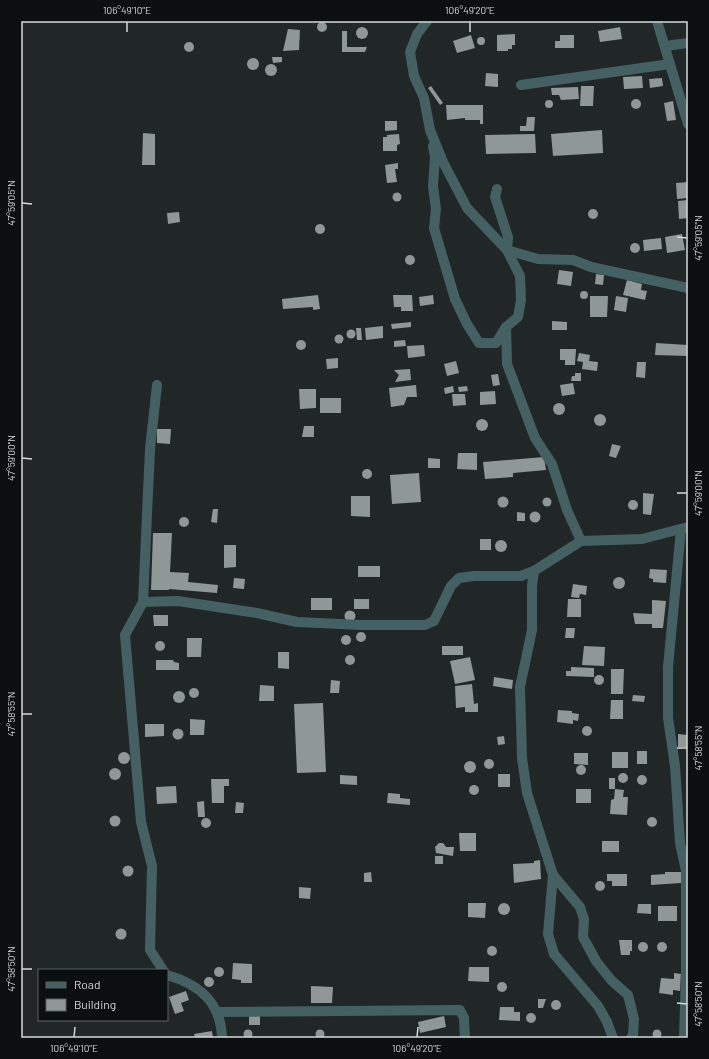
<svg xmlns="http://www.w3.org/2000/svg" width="709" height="1059" font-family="Barlow,sans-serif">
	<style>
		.building { fill: #909797 }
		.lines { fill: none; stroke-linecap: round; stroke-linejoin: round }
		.street { stroke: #456062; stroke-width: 10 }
		.ticks { fill: none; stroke: #d6d9da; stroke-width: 1.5 }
		.neatline { fill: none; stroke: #d6d9da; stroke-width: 1.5 }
		.ticks-label { font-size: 10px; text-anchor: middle; fill: #d6d9da }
	</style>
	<rect width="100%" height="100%" fill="#212627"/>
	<g class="building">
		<circle cx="322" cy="27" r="5"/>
		<circle cx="362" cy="33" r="6"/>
		<path d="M620 27 622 39 600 42 598 31Z"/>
		<path d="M288 29 300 30 299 50 283 51Z"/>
		<path d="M342 31H347V47H367L365 52H342Z"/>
		<path d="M515 34V45H512V49H508V51H497V35Z"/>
		<path d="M471 35 475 48 457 53 453 41Z"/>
		<path d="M560 35H574V48H555V41H560Z"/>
		<circle cx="481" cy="41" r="4"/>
		<circle cx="189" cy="47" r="5"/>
		<path d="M272 57H282V62L273 63Z"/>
		<circle cx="253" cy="64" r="6"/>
		<circle cx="271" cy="70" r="6"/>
		<path d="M486 73 498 74V87L485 86Z"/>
		<path d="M642 76 643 88 624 89 623 77Z"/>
		<path d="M662 78 663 86 650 88 649 79Z"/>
		<path d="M431 86 443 103 440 105 428 88Z"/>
		<path d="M581 86H594L593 106H580Z"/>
		<path d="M578 87 579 99 561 100 559 95H552L551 88Z"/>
		<circle cx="636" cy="104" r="5"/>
		<circle cx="549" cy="104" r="4"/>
		<path d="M673 101 676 120 667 121 664 103Z"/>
		<path d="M446 105H483V124H480V120H465V118L447 120Z"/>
		<path d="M527 117H535L534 131H520V126H526Z"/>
		<path d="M385 121H397V130L385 131Z"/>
		<path d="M602 130 603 153 553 156 551 134Z"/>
		<path d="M143 133 155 134V165H142Z"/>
		<path d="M399 134 400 144 397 145V151H383V137H387V135Z"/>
		<path d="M535 134 536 153 486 154 485 135Z"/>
		<path d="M398 163V169H395L397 182 387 183 385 165Z"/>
		<path d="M688 182V198L677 199 676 183Z"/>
		<circle cx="397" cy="197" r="4.5"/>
		<path d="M688 200V218L679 219 678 201Z"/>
		<circle cx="593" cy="214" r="5"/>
		<path d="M179 212 180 222 168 224 167 213Z"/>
		<circle cx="320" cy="229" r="5"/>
		<path d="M682 234 685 250 667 253 665 237Z"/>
		<path d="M661 238 662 249 644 251 643 240Z"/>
		<circle cx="635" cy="248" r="5"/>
		<circle cx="410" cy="260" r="5"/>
		<path d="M559 270 573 272 571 286 557 284Z"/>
		<path d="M596 274 604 275 603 285 595 284Z"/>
		<path d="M627 280 642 284 641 290 647 291 645 300 623 295Z"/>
		<circle cx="584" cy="295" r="4"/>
		<path d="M318 295 320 309 313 310V307L283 309 282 299Z"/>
		<path d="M393 295H412L413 311H401V307H394Z"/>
		<path d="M433 295 434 304 420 306 419 297Z"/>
		<path d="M590 296H608L607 317H590Z"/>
		<path d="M616 296 628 298 626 312 614 310Z"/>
		<path d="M552 321 567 322V330H552Z"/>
		<path d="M411 322V327L392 329 391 324Z"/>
		<path d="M383 326V338L366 340 365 328Z"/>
		<path d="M356 328H361L362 340H357Z"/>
		<circle cx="351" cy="334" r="4.5"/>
		<circle cx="339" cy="339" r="4.5"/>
		<circle cx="301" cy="345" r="5"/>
		<path d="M405 340 406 346 394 347V341Z"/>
		<path d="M656 343 688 345V356L655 355Z"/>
		<path d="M424 345 425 356 408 358 407 346Z"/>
		<path d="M560 349H576L575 365H565V360H560Z"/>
		<path d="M579 353 590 355 589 361 598 362 597 371 582 369 583 362 577 361Z"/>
		<path d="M338 358V368L327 369 326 359Z"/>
		<path d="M456 361 459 373 447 376 444 364Z"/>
		<path d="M637 362H646L645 378 636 377Z"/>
		<path d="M410 369 411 380 395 382 399 375 394 370Z"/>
		<path d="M575 373H581V381H571L572 376H575Z"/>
		<path d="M498 374 500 385 493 386 491 375Z"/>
		<path d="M573 383 575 394 562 396 560 385Z"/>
		<path d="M416 385 417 397H407L404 405 391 407 389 388Z"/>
		<path d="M453 386 454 392 445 394 444 388Z"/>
		<path d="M467 386 468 391 459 392 458 387Z"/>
		<path d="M299 389H316V408L300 409Z"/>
		<path d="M495 391 496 404 480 405V392Z"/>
		<path d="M452 394H465L466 405 453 406Z"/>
		<rect x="320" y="398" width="21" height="15"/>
		<circle cx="559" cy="409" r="6"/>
		<circle cx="600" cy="420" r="6"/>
		<circle cx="482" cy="425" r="6"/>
		<path d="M304 426H314V437H302Z"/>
		<path d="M157 429H171L170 444 157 443Z"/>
		<path d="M612 444 621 446 616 458 609 456Z"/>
		<path d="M458 453H477V470L457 469Z"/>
		<path d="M544 457 546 470 513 473V477L485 479 483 462Z"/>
		<path d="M428 458 440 459V468H428Z"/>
		<circle cx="367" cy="474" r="5"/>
		<path d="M419 473 421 502 392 504 390 475Z"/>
		<path d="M643 493 654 494 651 515 643 514Z"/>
		<path d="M351 496H370V517L351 516Z"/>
		<circle cx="503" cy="502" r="5.5"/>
		<circle cx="547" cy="502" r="4.5"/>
		<circle cx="633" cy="505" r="5"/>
		<path d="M213 509H218L217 523 211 522Z"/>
		<circle cx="535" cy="517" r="5.5"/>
		<path d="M517 512 525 513V521H517Z"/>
		<circle cx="184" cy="522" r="5"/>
		<path d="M153 533H172L170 572 189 573 188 582 218 585 217 593 169 589V590H151Z"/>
		<rect x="480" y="539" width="11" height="11"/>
		<circle cx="501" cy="546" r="6"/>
		<path d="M224 545H236V567L224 568Z"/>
		<rect x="358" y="566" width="22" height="11"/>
		<path d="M650 569 667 570 666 583 653 582V579L649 578Z"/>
		<circle cx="619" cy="583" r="6"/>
		<path d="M234 578 245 579 244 589 233 588Z"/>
		<path d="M573 584 587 586 586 595 580 594 579 598 571 597Z"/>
		<rect x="311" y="598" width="21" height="12"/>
		<rect x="354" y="599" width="15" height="10"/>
		<path d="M568 599H581V617H567Z"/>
		<path d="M652 600 666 601 663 628H652V624H635L633 613 652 614Z"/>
		<circle cx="350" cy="616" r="5.5"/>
		<path d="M153 615H168V626H154Z"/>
		<path d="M566 628H575L574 638H565Z"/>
		<circle cx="361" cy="637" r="5"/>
		<circle cx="346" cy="640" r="5"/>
		<path d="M187 638H202L201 657H187Z"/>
		<circle cx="160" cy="646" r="5"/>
		<rect x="442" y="646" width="21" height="9"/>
		<path d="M584 646 605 647 604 666 582 665Z"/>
		<path d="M278 652H289V669L278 668Z"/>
		<circle cx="350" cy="660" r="5"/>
		<path d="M470 657 475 680 455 684 450 661Z"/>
		<path d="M156 660H173L174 662 179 663V670H156Z"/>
		<path d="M571 667 594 668V677L566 676V671H571Z"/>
		<path d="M611 669H624L623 694H611Z"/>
		<circle cx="599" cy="680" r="5"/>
		<path d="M494 677 513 680 512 689 493 686Z"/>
		<path d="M331 680 340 681 339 693H330Z"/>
		<path d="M472 684 474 704 478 703V712H465V707L456 708 455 686Z"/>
		<path d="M260 685 274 686V701H259Z"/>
		<circle cx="194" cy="693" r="5"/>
		<circle cx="179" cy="697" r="6"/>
		<path d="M633 695 645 696 644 702 632 701Z"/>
		<path d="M611 700H623V719H610Z"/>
		<path d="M323 703 326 772 297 773 294 704Z"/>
		<path d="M558 710 572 711V713L579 714 578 721 573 720V724L557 722Z"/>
		<path d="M190 719 205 720 204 735H190Z"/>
		<path d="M145 724H164V736L145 737Z"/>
		<circle cx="587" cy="731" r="5"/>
		<circle cx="178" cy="734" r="5.5"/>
		<path d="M678 734 688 735V747H678Z"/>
		<path d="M504 736 505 744 498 745 497 737Z"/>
		<rect x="637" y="751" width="10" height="13"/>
		<rect x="612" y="752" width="16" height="16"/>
		<circle cx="124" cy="758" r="6"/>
		<path d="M574 753H588V765L574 764Z"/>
		<circle cx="489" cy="764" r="5"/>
		<circle cx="470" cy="767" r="6"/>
		<circle cx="581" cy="770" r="5"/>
		<circle cx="115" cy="774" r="6"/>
		<circle cx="623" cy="778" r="5"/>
		<rect x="498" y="774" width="12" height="13"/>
		<path d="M340 775 357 776V785L340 784Z"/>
		<circle cx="642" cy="780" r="5"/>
		<rect x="609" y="778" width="6" height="11"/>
		<path d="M211 779H229V786H224V803H212Z"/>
		<circle cx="474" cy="790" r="5"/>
		<path d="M176 786 177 803 157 804 156 787Z"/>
		<rect x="576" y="789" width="15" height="14"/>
		<path d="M615 789 624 790 623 797H628L627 815 610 814 611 800 614 799Z"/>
		<path d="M388 793 400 794V798L410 799V805L387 803Z"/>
		<path d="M204 801 205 817H198L197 802Z"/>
		<path d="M236 802 244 803 243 813H235Z"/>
		<circle cx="115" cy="821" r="5.5"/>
		<circle cx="652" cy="822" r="5"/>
		<circle cx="206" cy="823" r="5"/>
		<path d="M459 833H476V851H460Z"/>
		<rect x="602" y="841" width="17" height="11"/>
		<path d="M439 843H443L446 847H454L453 856 436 853 435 847Z"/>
		<rect x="435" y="856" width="8" height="8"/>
		<path d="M540 860 541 879 514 883 513 864 534 863V861Z"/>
		<circle cx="128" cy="871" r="5.5"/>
		<path d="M371 872 372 882H364V873Z"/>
		<path d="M665 872H681V883L651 885V875L665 874Z"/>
		<path d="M607 874H627V886H612V881H607Z"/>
		<circle cx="600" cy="886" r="5"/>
		<path d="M299 887 311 888 310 899 299 898Z"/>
		<path d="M468 903H486L485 918 468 917Z"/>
		<circle cx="504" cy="909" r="6"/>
		<path d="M638 904H651V914L637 913Z"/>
		<rect x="658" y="906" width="19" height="15"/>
		<circle cx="121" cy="934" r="5.5"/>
		<path d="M619 940H632V951H630V955H621Z"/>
		<circle cx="662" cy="947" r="5"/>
		<circle cx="643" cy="947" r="5"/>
		<circle cx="492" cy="951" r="5"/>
		<path d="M233 963 252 964V983H241V980L232 979Z"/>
		<path d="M469 967H489V982L468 981Z"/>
		<circle cx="219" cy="972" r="5"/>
		<path d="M674 973 681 974 680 991 673 990V995L659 993 661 978 674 979Z"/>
		<circle cx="209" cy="982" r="5"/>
		<circle cx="502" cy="987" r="5"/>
		<path d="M311 986 333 987 332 1003H311Z"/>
		<path d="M186 991 189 1000 181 1003 184 1011 175 1014 169 997Z"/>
		<path d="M538 999H546L543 1008H538Z"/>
		<circle cx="556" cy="1005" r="5"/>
		<path d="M500 1007H514V1012H520V1021L499 1020Z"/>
		<circle cx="531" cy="1018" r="5"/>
		<rect x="249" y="1015" width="11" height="10"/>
		<path d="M444 1016 446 1027 420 1033 418 1022Z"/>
		<circle cx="657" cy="1034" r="4.5"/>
		<circle cx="320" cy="1034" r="4.5"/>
		<circle cx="248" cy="1034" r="4.5"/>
		<path d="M212 1031 213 1038H195L194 1034Z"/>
	</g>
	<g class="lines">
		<g class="street">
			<path d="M427 21 417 34 410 52 414 76 424 98 430 130 443 162 467 208 507 250 520 276 521 300 518 317 506 327 507 364 535 438 552 464 567 510 581 541"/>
			<path d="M657 21 688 124"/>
			<path d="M665 46 688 43"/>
			<path d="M521 85 670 64"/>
			<path d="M433 146 435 157 433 186 436 209 434 228 455 299 467 324 479 343H496L506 327"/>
			<path d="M497 189 495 197 508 237 507 250 538 259 573 260 591 267 688 288"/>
			<path d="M157 385 150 449 143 602 125 635 141 822 152 866 150 950 163 970"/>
			<path d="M681 529 668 667V718L675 766 680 843 686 871V971L684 1038"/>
			<path d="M534 571 532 586V630L520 687 522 758 527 793 553 875 548 934 554 954 598 1006 607 1022 613 1038"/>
			<path d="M143 602 178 601 257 613 297 622 361 625H425L434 621 451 586 459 578 474 576H521L534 571 581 541 642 539 688 527"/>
			<path d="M553 875 580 907 584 919 583 937 596 961 611 980 628 995 634 1019 633 1035 631 1038"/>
			<path d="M167 975C199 984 221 1002 222 1038"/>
			<path d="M218 1012 460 1010 464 1018 465 1038"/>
		</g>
	</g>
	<path class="ticks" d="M127 32V22M470 32V22M22 203 32 204M677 237 687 238M22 458 32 459M677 493H687M22 714H32M677 748H687M22 969H32M677 1003 687 1004M74 1037 75 1027M417 1037 418 1027"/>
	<rect width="709" height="1059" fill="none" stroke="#0c0f0f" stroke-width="44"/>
	<rect x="38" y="969" width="130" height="52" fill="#0c0f0f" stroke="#5d6060"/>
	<rect x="46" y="982" width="20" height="6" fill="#456062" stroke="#5d6060"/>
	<text x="74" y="989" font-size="12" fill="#d6d9da">Road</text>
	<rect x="46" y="999" width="20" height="12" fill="#909797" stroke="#5d6060"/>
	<text x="74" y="1009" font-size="12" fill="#d6d9da">Building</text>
	<rect x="22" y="22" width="665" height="1015" class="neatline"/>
	<g class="ticks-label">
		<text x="127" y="14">106°49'10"E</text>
		<text x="470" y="14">106°49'20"E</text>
		<text transform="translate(11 203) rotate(-90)" y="4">47°59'05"N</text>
		<text transform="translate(698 238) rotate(-90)" y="4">47°59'05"N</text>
		<text transform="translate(11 458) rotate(-90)" y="4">47°59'00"N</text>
		<text transform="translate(698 493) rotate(-90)" y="4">47°59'00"N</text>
		<text transform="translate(11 714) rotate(-90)" y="4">47°58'55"N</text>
		<text transform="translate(698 748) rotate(-90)" y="4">47°58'55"N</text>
		<text transform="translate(11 969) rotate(-90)" y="4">47°58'50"N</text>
		<text transform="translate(698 1004) rotate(-90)" y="4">47°58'50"N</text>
		<text x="74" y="1052">106°49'10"E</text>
		<text x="417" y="1052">106°49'20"E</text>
	</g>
</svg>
